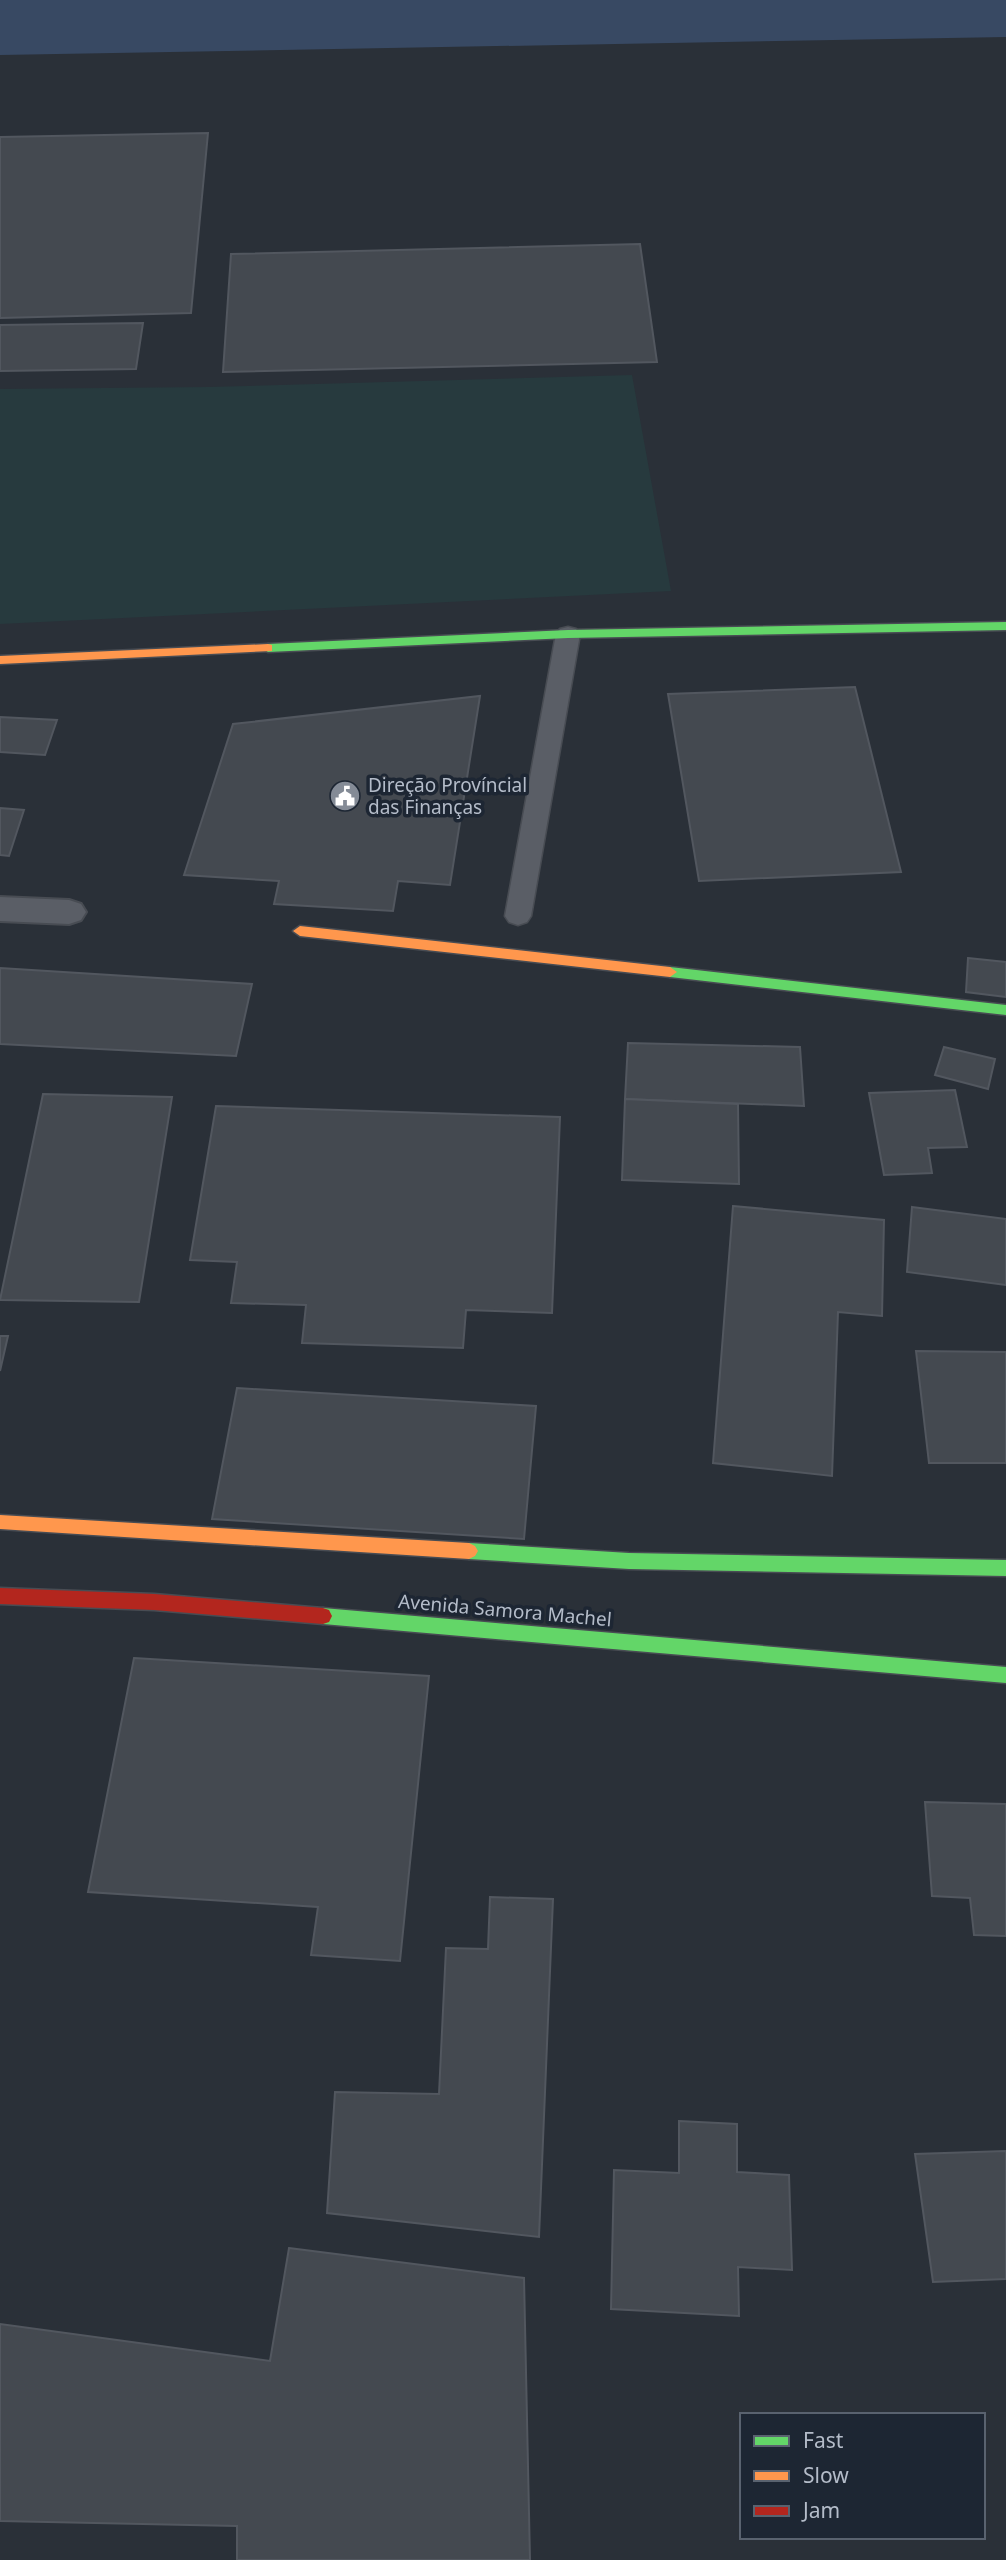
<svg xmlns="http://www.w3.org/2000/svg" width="1006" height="2560" font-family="'Noto Sans',sans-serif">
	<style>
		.green { fill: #273a3e }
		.water { fill: #384963 }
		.building { fill: #444950; stroke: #52575f; stroke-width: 2 }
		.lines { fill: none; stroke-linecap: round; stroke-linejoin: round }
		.lane-casing { stroke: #484c53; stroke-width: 3 }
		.street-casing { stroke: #484c53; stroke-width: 4 }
		.fast-casing { stroke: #484c53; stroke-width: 3 }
		.slow-casing { stroke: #484c53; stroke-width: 3 }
		.jam-casing { stroke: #484c53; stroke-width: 3 }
		.lane { fill: #5a5e66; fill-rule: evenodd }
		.street { fill: #5a5e66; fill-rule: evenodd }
		.fast { fill: #63d668; fill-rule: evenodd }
		.slow { fill: #ff974d; fill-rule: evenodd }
		.jam { fill: #b3261e; fill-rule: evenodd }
		.labels { text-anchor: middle; stroke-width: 7; stroke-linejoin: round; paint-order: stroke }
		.poi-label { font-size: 19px; fill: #b4bcc9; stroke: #1d2633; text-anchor: start }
		.street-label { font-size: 19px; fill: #b4bcc9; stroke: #1d2633 }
	</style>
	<rect width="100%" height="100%" fill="#2a3038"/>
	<path class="green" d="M632 375 671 591 0 624V389L209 387Z"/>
	<path class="water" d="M0 0H1006V37L0 55Z"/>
	<g class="building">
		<path d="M208 133 191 313 0 318V137Z"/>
		<path d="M640 244 657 362 223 372 231 254Z"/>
		<path d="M143 323 136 369 0 371V325Z"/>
		<path d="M855 687 901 872 699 881 668 694Z"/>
		<path d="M480 696 450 885 398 881 393 911 274 904 279 881 184 875 233 724Z"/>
		<path d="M0 717 57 720 45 755 0 752Z"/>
		<path d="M0 808 24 810 9 856 0 855Z"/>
		<path d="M968 958 1006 962V997L966 992Z"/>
		<path d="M0 968 252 984 236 1056 0 1044Z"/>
		<path d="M628 1043 800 1047 804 1106 625 1099Z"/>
		<path d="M944 1047 995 1059 988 1089 935 1075Z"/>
		<path d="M955 1090 967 1147 928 1148 932 1173 884 1175 869 1093Z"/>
		<path d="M43 1094 172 1097 139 1302 0 1300Z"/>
		<path d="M625 1099 738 1104 739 1184 622 1180Z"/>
		<path d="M216 1106 560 1117 552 1313 466 1310 463 1348 302 1343 306 1305 231 1303 237 1262 190 1260Z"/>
		<path d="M733 1206 884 1220 882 1316 838 1312 832 1476 713 1463Z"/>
		<path d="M912 1207 1006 1219V1285L907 1272Z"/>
		<path d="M0 1336H8L0 1371Z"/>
		<path d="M916 1351 1006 1352V1463H929Z"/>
		<path d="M237 1388 536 1406 524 1539 212 1519Z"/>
		<path d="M134 1658 429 1676 400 1961 311 1955 318 1907 88 1892Z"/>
		<path d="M925 1802 1006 1804V1936L974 1935 970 1898 932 1896Z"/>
		<path d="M490 1897 553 1899 539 2237 327 2213 335 2092 439 2094 446 1948 488 1949Z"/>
		<path d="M679 2121 737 2124V2172L789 2175 792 2270 738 2267 739 2316 611 2309 614 2170 679 2173Z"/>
		<path d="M1006 2151V2279L933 2282 915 2154Z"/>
		<path d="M289 2248 524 2278 530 2560H237V2526L0 2521V2324L270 2361Z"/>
	</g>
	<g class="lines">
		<g class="lane-casing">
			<path id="lane" d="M568 627 576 629 580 634 531 916 527 922 518 925 509 922 505 916 556 634 560 629Z"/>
		</g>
		<g class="street-casing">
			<path id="street" d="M0 897 69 900 81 904 86 912 81 920 69 924 0 921Z"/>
		</g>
		<g class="fast-casing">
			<g id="fast">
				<path d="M1006 622V630L568 638 268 652 262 648 268 644 568 630Z"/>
				<path d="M670 967 1006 1005V1015L670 977 663 972Z"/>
				<path d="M469 1543 629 1553 1006 1560V1576L629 1569 469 1559 463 1556 460 1551 463 1546Z"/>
				<path d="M323 1608 1006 1667V1683L323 1624 317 1622 314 1616 317 1610Z"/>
			</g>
		</g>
		<g class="slow-casing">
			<g id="slow">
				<path d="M268 644 272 645V651L0 664V656Z"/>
				<path d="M300 926 670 967 677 972 670 977 300 936 293 931Z"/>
				<path d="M0 1515 469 1543 475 1546 478 1551 475 1556 469 1559 0 1529Z"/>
			</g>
		</g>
		<g class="jam-casing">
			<path id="jam" d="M0 1588 154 1594 323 1608 329 1610 332 1616 329 1622 323 1624 154 1610 0 1604Z"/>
		</g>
		<use href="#lane" class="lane"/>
		<use href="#street" class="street"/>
		<use href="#fast" class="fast"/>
		<use href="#slow" class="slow"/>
		<use href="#jam" class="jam"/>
	</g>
	<defs>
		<g id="civic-disc" transform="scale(1.575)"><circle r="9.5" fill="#848b96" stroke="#1d2633"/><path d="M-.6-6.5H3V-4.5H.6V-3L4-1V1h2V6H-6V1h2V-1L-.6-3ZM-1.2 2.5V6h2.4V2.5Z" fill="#fff"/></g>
	</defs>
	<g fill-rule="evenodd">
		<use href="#civic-disc" x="345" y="796"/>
	</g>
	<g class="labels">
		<g class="poi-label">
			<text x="368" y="792">Direção Províncial<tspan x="368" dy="22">das Finanças</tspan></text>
		</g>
		<g class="street-label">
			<text transform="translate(505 1610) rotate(5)" y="7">Avenida Samora Machel</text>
		</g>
	</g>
	<rect x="740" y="2413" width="245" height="126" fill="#1d2633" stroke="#59626f" stroke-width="2"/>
	<rect x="754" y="2436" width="35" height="10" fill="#63d668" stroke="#59626f" stroke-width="2"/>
	<text x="803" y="2448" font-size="21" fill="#b4bcc9">Fast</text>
	<rect x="754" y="2471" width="35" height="10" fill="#ff974d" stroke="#59626f" stroke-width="2"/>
	<text x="803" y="2483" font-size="21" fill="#b4bcc9">Slow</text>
	<rect x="754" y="2506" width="35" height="10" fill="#b3261e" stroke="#59626f" stroke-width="2"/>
	<text x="803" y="2518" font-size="21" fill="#b4bcc9">Jam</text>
</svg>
